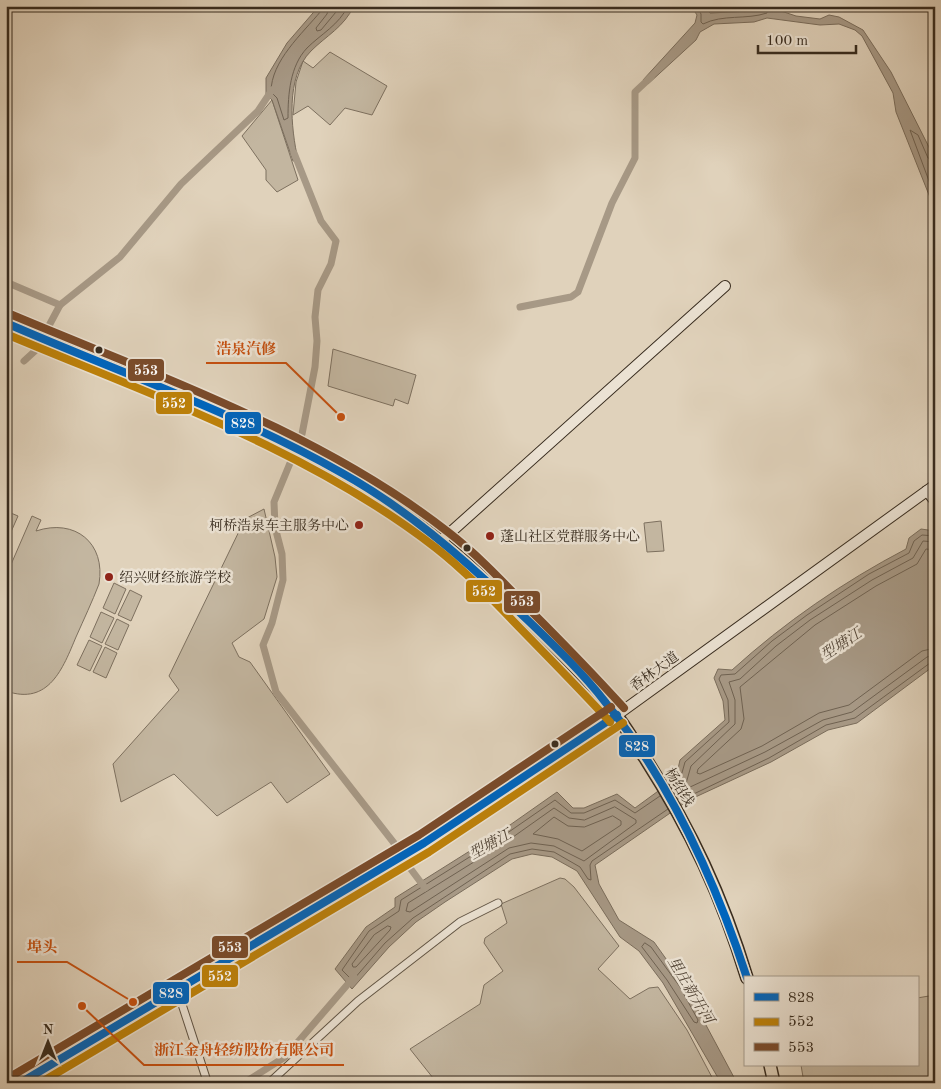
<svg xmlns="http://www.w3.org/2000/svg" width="941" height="1089" font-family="'Old Standard TT','Noto Serif SC',serif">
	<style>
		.green { fill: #c3b6a0; stroke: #7d705f }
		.water { fill: #a79986; stroke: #7a6d5c }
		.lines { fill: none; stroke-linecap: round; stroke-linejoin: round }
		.shore { stroke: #6f6252; stroke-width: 1 }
		.canal { stroke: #a79986; stroke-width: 7 }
		.street-casing { stroke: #615545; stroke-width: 9 }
		.secondary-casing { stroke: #372b1e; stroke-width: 12 }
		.primary-casing { stroke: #372b1e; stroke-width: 14 }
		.street { stroke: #ebe2d3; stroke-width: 7 }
		.secondary { stroke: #ebe2d3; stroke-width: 10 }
		.primary { stroke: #e0d2bb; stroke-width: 11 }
		.bus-1-casing { stroke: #ebe2d3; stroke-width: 11 }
		.bus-2-casing { stroke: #ebe2d3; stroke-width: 11 }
		.bus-3-casing { stroke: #ebe2d3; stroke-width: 11 }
		.bus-1 { stroke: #0065bd; stroke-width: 8 }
		.bus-2 { stroke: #bd8109; stroke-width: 8 }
		.bus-3 { stroke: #7a4b2a; stroke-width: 8 }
		.bus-dot { fill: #372b1e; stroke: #ebe2d3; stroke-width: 2 }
		.poi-dot { fill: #8f2418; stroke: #ebe2d3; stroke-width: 2 }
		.labels { text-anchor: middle; stroke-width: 5; stroke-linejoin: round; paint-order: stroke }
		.poi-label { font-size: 14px; fill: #372b1e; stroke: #ebe2d3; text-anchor: start }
		.street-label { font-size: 14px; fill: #372b1e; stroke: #ebe2d3 }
		.water-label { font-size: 15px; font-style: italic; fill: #534638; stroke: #ebe2d3 }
		.leader { fill: none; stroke: #c55010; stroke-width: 2 }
		.callout-dot { fill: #c55010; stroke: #ebe2d3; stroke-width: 2 }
		.callout-label { font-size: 15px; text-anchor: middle; font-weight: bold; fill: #c55010; stroke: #ebe2d3; stroke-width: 5; stroke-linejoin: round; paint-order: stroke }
		.line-badge { stroke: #ebe2d3; stroke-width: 2 }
		.badge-label { font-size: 14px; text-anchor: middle; font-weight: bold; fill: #fff }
	</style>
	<rect width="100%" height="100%" fill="#e0d2bb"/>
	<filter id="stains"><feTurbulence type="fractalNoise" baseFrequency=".004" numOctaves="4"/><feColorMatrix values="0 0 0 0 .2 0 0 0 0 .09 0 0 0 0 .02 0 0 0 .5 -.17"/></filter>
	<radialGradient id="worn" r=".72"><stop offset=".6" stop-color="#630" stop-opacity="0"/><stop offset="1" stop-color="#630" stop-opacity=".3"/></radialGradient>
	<g class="green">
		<path d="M330 52 387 86 372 115 345 108 330 125 308 106 293 115 296 82 303 61 313 68Z"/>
		<path d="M272 100 298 180 277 192 266 180V170L242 136Z"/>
		<path d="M333 349 416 375 408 404 395 399 393 406 328 386Z"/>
		<path d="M264 509 275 557 277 577 264 619 232 643 239 657 250 662 330 774 287 803 271 782 217 816 174 774 121 802 113 764 179 690 169 676 245 519Z"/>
		<path d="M6 511 18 516 7 541 6 540Z"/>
		<path d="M32 516 41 520 36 531C75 518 106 543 99 584 92 602 84 619 76 637 63 668 49 706 6 691V576Z"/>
		<path d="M661 521 664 551 647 552 644 523Z"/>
		<path d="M114 583 126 589 115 614 103 608Z"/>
		<path d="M130 590 142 596 131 621 118 615Z"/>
		<path d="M101 612 114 618 102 643 90 637Z"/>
		<path d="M117 619 129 625 118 650 105 644Z"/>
		<path d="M89 640 102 646 90 671 77 665Z"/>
		<path d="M105 647 117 653 106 678 93 672Z"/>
		<path d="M560 878 565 879 574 887 619 946 598 969 630 999 649 988 658 987 687 1030 715 1083H437L410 1049 480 1004 484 985 503 971 484 943 485 938 507 923 501 904Z"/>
		<path d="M935 995V1083H804L801 1065H917V998Z"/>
	</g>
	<g class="water">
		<path d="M319 6H354C343 28 327 35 311 51 285 77 291 128 298 160L293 161 272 100 266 94V78L287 43Z"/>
		<path d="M691 6H766L796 16 820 19 829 15 839 17 863 30 891 72 935 159V210L896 112 893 93 862 36 855 30 839 24 820 25 767 18 754 22 714 24 700 32 696 40 648 84 643 80 695 23 697 15Z"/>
		<path d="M921 529 935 531V665L857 723 828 730 771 762 689 800 595 865 599 884 619 920 654 942 684 984 737 1083H721L663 983 639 951 620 937 577 871 552 857 532 854 512 859 445 902 416 922 389 947 352 989 335 969 366 927 395 907V898L500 832 557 792 573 808H584L617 794 635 808 676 778 680 760 725 720 723 701 714 678 718 669 732 670C785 622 843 582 906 549L909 538Z"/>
	</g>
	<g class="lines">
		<g class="shore">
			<path d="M322 6 321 11C302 34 271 61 271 92L277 98 284 120 288 118C288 94 290 66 307 48 321 34 339 25 348 6"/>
			<path d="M329 6 327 14 316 28 317 31 321 30 341 6"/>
			<path d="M697 6 701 14V22L703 24C723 14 746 20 767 13V6"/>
			<path d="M704 6 710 13 752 11 761 6"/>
			<path d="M935 160 928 158 918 135 910 130 935 197"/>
			<path d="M935 542 923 541 913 558 872 580 810 620 776 646 740 679 729 682 735 700V724L691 766 685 787 688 788 765 752 823 720 852 712 927 657 935 655"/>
			<path d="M935 550 926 549 917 564 876 586 815 625 740 687 744 719 741 729 698 769 697 773 700 774 762 746 819 713 849 705 922 651 935 648"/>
			<path d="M671 788 680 780 685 762 729 722 728 700 719 679 721 675 735 674 772 641 807 615 869 574 909 553 914 541 922 535 935 536"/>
			<path d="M660 796 635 813 615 800 584 813H571L555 800 503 836 401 900 399 911 369 931 342 970 351 979H354L385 943 413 918 510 854 532 849 554 852 580 867 588 879 591 880 590 865 592 861 668 809"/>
			<path d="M679 801 769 758 826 725 855 718 930 663 935 662"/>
			<path d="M615 807 636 820V823L584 861 554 846 531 843 509 848 410 912 406 911 408 903 506 842 554 808 569 818 584 820Z"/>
			<path d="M613 816 621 821V825L582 851 558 839 533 834 554 817 568 826 584 827Z"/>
			<path d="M388 926 391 927 390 930 356 967H353L352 964 374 935Z"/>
			<path d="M645 943 651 947 680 987 698 1020 697 1023 694 1022 667 980 642 947Z"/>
		</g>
		<g class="canal">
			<path d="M294 153 321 221 336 241 331 264 318 290 315 317 317 341 315 367 302 434 274 502 275 527 282 554 283 580 272 623 263 645 276 692 394 843"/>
			<path d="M6 282 60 305 120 257 181 184 258 111 272 90"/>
			<path d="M520 307 571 297 578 292 612 203 635 158V92L651 77"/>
			<path d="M24 361 36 350 60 305"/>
			<path d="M410 868 425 888"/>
			<path d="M244 1083 285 1057 354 977"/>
		</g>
		<g class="street-casing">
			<g id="street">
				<path d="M177 989 206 1078"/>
				<path d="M269 1083 358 1001 460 922 498 903"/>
			</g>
		</g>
		<g class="secondary-casing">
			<g id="secondary">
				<path d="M927 491 935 501"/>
				<path d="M442 540 725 286"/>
				<path d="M20 1083 424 843 617 715 935 485"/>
			</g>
		</g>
		<g class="primary-casing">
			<g id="primary">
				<path d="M6 323C108 369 215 406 315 458 393 498 462 555 524 617 555 649 590 679 616 715 627 728 635 744 645 758 691 830 722 896 747 978"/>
				<path d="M770 1065 774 1083"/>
			</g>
		</g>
		<use href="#street" class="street"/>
		<use href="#secondary" class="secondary"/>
		<use href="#primary" class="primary"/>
		<g class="bus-1-casing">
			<g id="bus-1">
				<path d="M6 323C118 372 235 412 342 473 405 508 461 556 513 606 545 637 579 668 606 703 671 783 715 880 747 978"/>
				<path d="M20 1083 424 843 617 715"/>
			</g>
		</g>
		<g class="bus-2-casing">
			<g id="bus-2">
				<path d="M6 334C151 395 310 450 436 548 464 570 490 597 515 623 547 656 579 688 610 722"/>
				<path d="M40 1083 429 852 623 723"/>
			</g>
		</g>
		<g class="bus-3-casing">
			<g id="bus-3">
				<path d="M10 314C157 376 322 433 448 532 478 555 504 583 530 610 562 642 594 675 624 708"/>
				<path d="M15 1074 419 835 611 707"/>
			</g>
		</g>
		<use href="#bus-1" class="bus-1"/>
		<use href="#bus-2" class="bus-2"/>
		<use href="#bus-3" class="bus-3"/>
	</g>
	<g class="bus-dot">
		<circle cx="99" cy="350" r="4.5"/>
		<circle cx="467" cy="548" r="4.5"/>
		<circle cx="555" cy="744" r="4.5"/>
	</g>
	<g class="poi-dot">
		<circle cx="359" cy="525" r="5"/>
		<circle cx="490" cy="536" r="5"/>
		<circle cx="109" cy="577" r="5"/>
	</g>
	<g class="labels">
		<g class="poi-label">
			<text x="349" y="530" text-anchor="end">柯桥浩泉车主服务中心</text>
			<text x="500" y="541">蓬山社区党群服务中心</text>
			<text x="119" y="582">绍兴财经旅游学校</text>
		</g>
		<g class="street-label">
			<text transform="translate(654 671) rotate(-36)" y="5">香林大道</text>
			<text transform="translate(680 787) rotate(58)" y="5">杨绍线</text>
		</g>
		<g class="water-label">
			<text transform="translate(841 644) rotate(-33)" y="5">型塘江</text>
			<text transform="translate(490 844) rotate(-29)" y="5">型塘江</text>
			<text transform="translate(691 990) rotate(59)" y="5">里庄新开河</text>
		</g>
	</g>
	<path class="leader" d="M341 417L286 363H206M133 1002L67 962H17M82 1006L144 1065H344"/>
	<g class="callout-dot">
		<circle cx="341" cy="417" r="5"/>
		<circle cx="133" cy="1002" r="5"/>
		<circle cx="82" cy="1006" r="5"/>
	</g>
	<g class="callout-label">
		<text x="246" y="354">浩泉汽修</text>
		<text x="42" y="952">埠头</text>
		<text x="244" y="1055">浙江金舟轻纺股份有限公司</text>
	</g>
	<g class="line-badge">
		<rect x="127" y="358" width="38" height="24" rx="5" fill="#7a4b2a"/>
		<rect x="155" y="391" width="38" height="24" rx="5" fill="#bd8109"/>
		<rect x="224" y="411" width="38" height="24" rx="5" fill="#0065bd"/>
		<rect x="465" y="579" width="38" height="24" rx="5" fill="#bd8109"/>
		<rect x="503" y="590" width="38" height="24" rx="5" fill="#7a4b2a"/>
		<rect x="618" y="734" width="38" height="24" rx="5" fill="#0065bd"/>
		<rect x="211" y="935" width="38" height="24" rx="5" fill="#7a4b2a"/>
		<rect x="201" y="964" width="38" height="24" rx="5" fill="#bd8109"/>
		<rect x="152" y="981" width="38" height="24" rx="5" fill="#0065bd"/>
	</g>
	<g class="badge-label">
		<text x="146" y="375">553</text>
		<text x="174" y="408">552</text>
		<text x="243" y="428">828</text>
		<text x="484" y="596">552</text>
		<text x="522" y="606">553</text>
		<text x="637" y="751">828</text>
		<text x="230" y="952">553</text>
		<text x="220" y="981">552</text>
		<text x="171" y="998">828</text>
	</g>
	<rect width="941" height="1089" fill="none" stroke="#e0d2bb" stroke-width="25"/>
	<rect x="8" y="8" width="926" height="1074" fill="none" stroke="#372b1e" stroke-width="2.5"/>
	<rect x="12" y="12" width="916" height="1064" fill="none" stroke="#372b1e"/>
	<rect x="744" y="976" width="175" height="90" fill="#ebe2d3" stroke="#a3998b"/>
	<rect x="754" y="993" width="25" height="8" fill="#0065bd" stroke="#a3998b"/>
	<text x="788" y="1002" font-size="15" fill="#372b1e">828</text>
	<rect x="754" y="1018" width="25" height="8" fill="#bd8109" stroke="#a3998b"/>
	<text x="788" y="1026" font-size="15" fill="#372b1e">552</text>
	<rect x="754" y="1043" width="25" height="8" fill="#7a4b2a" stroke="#a3998b"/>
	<text x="788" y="1052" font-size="15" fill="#372b1e">553</text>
	<g transform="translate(48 1042)" stroke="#ebe2d3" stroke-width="4" paint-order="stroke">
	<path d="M0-4L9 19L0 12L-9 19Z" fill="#372b1e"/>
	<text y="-8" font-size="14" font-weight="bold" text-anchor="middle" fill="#372b1e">N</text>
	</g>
	<path d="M758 45v8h98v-8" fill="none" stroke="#372b1e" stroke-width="2.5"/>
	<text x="766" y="45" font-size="15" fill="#372b1e" stroke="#ebe2d3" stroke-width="4" paint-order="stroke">100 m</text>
	<rect width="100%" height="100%" filter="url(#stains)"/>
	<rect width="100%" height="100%" fill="url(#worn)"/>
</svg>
